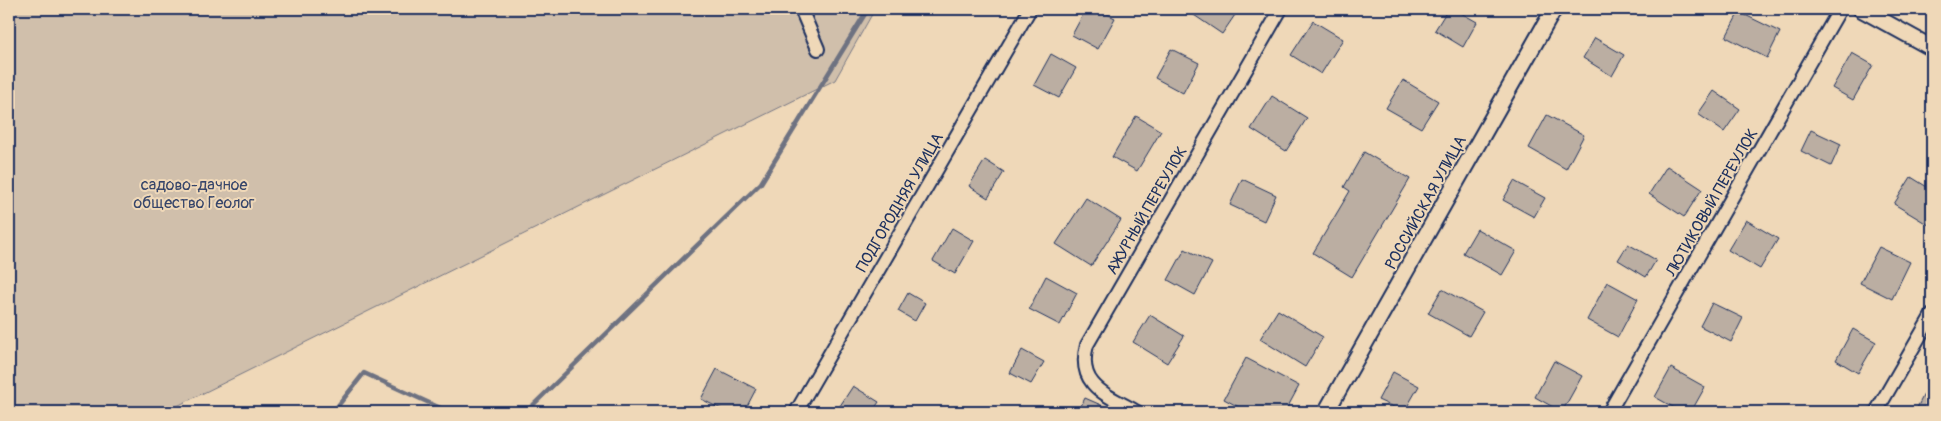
<svg xmlns="http://www.w3.org/2000/svg" width="1941" height="421" font-family="Pangolin,sans-serif">
	<style>
		.green { fill: #d0bfab; stroke: #767784 }
		.lines { fill: none; stroke-linecap: round; stroke-linejoin: round }
		.stream { stroke: #6e7281; stroke-width: 4.5 }
		.building { fill: #bbaea2; stroke: #1b2f5e }
		.minor-casing { stroke: #1b2f5e; stroke-width: 16 }
		.tertiary-casing { stroke: #1b2f5e; stroke-width: 19 }
		.minor { stroke: #efd8b8; stroke-width: 12 }
		.tertiary { stroke: #efd8b8; stroke-width: 15 }
		.labels { text-anchor: middle; stroke-width: 4; stroke-linejoin: round; paint-order: stroke }
		.park-label { font-size: 16px; fill: #36456a; stroke: #efd8b8 }
		.street-label { font-size: 16px; fill: #1b2f5e; stroke: #efd8b8 }
	</style>
	<rect width="100%" height="100%" fill="#efd8b8"/>
	<filter id="ink" filterUnits="userSpaceOnUse"><feTurbulence type="fractalNoise" baseFrequency=".02" numOctaves="2"/><feDisplacementMap in="SourceGraphic" scale="10" xChannelSelector="R" yChannelSelector="G"/><feConvolveMatrix kernelMatrix="1 2 1 2 8 2 1 2 1" color-interpolation-filters="sRGB"/></filter>
	<g filter="url(#ink)">
		<path class="green" d="M9 9H875L835 80 165 412H9Z"/>
		<g class="lines">
			<g class="stream">
				<path d="M333 412 364 373 449 412"/>
				<path d="M503 412 530 408 761 183 868 9"/>
			</g>
		</g>
		<g class="building">
			<path d="M1086 9H1097L1115 18 1098 49 1072 35Z"/>
			<path d="M1185 9H1239L1222 34Z"/>
			<path d="M1448 9H1454L1477 22 1463 47 1435 30Z"/>
			<path d="M1739 12 1780 32 1767 58 1726 37Z"/>
			<path d="M1313 21 1343 39 1321 74 1291 55Z"/>
			<path d="M1595 38 1624 55 1612 76 1583 58Z"/>
			<path d="M1171 49 1199 63 1183 93 1155 78Z"/>
			<path d="M1852 53 1873 65 1853 100 1832 88Z"/>
			<path d="M1051 54 1076 68 1059 98 1034 85Z"/>
			<path d="M1403 80 1438 101 1421 128 1386 108Z"/>
			<path d="M1714 91 1740 109 1724 132 1698 114Z"/>
			<path d="M1272 96 1307 118 1286 151 1251 129Z"/>
			<path d="M1547 115 1584 135 1566 169 1529 148Z"/>
			<path d="M1136 116 1161 131 1137 171 1112 157Z"/>
			<path d="M1811 130 1841 144 1831 166 1801 151Z"/>
			<path d="M1364 152 1410 179 1352 277 1313 253 1350 191 1344 187Z"/>
			<path d="M985 160 1004 172 988 198 969 186Z"/>
			<path d="M1667 166 1702 189 1684 217 1649 194Z"/>
			<path d="M1911 177 1932 190V227L1894 204Z"/>
			<path d="M1242 179 1276 195 1264 221 1230 205Z"/>
			<path d="M1514 181 1545 198 1534 217 1503 200Z"/>
			<path d="M1086 198 1121 220 1091 266 1056 244Z"/>
			<path d="M1746 220 1778 239 1760 269 1728 250Z"/>
			<path d="M952 228 974 241 955 274 933 261Z"/>
			<path d="M1477 229 1516 251 1502 275 1463 253Z"/>
			<path d="M1628 244 1656 260 1646 277 1618 260Z"/>
			<path d="M1879 247 1910 262 1892 299 1860 283Z"/>
			<path d="M1185 249 1212 263 1195 295 1168 280Z"/>
			<path d="M1046 276 1077 293 1060 325 1029 309Z"/>
			<path d="M1607 282 1638 299 1618 337 1587 320Z"/>
			<path d="M1442 289 1483 312 1469 336 1428 313Z"/>
			<path d="M908 293 925 303 915 321 898 311Z"/>
			<path d="M1712 303 1743 318 1731 342 1700 326Z"/>
			<path d="M1278 310 1323 337 1305 367 1260 339Z"/>
			<path d="M1150 315 1184 336 1167 363 1133 342Z"/>
			<path d="M1853 329 1876 342 1858 373 1836 360Z"/>
			<path d="M1022 350 1044 362 1031 384 1010 373Z"/>
			<path d="M1246 358 1299 386 1285 412H1248L1224 399Z"/>
			<path d="M1554 361 1582 376 1562 412 1535 397Z"/>
			<path d="M1671 368 1705 387 1691 412H1682L1655 397Z"/>
			<path d="M717 369 756 389 744 412H727L701 399Z"/>
			<path d="M1393 372 1419 386 1404 412 1378 400Z"/>
			<path d="M1932 378V412H1915Z"/>
			<path d="M853 386 879 402 872 412H836Z"/>
			<path d="M1085 398 1117 412H1078Z"/>
		</g>
		<g class="lines">
			<g class="minor-casing">
				<g id="minor">
					<path d="M801 9 818 49"/>
					<path d="M796 412 1030 9"/>
					<path d="M1137 412C1107 395 1076 386 1087 345L1281 9"/>
					<path d="M1609 412 1840 9"/>
					<path d="M1876 412 1932 315"/>
				</g>
			</g>
			<g class="tertiary-casing">
				<g id="tertiary">
					<path d="M1861 9 1932 48"/>
					<path d="M1326 412 1554 9"/>
				</g>
			</g>
			<use href="#minor" class="minor"/>
			<use href="#tertiary" class="tertiary"/>
		</g>
	</g>
	<g class="labels">
		<g class="park-label">
			<text x="194" y="190">садово-дачное<tspan x="194" dy="18">общество Геолог</tspan></text>
		</g>
		<g class="street-label">
			<text transform="translate(899 202) rotate(-60)" y="6">ПОДГОРОДНЯЯ УЛИЦА</text>
			<text transform="translate(1425 202) rotate(-61)" y="6">РОССИЙСКАЯ УЛИЦА</text>
			<text transform="translate(1711 202) rotate(-60)" y="6">ЛЮТИКОВЫЙ ПЕРЕУЛОК</text>
			<text transform="translate(1146 210) rotate(-60)" y="6">АЖУРНЫЙ ПЕРЕУЛОК</text>
		</g>
	</g>
	<rect width="1941" height="421" fill="none" stroke="#efd8b8" stroke-width="30"/>
	<rect x="15" y="15" width="1911" height="391" fill="none" stroke="#1b2f5e" stroke-width="2" filter="url(#ink)"/>
</svg>
